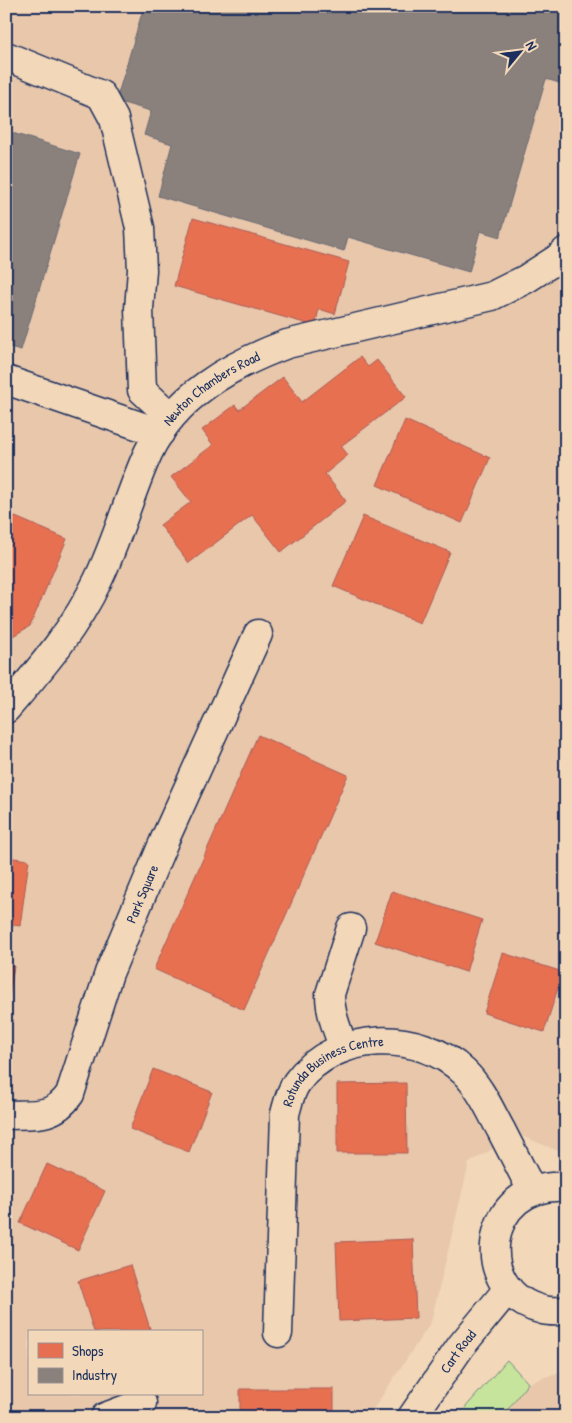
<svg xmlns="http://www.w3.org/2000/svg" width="572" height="1423" font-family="'Patrick Hand',sans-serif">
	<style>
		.built { fill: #e8c7ab; fill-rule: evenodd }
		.green { fill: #c7e49c; stroke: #718a7d }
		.shops { fill: #e76f51; stroke: #aa5c55 }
		.industry { fill: #8a817c; stroke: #696873 }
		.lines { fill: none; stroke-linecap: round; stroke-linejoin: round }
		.minor-casing { stroke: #1b2f5e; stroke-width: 31 }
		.minor { stroke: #f2d7b9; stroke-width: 28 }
		.labels { text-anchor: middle; stroke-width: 5; stroke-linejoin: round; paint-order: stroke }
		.street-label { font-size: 14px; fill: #1b2f5e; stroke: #f2d7b9 }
	</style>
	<rect width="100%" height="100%" fill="#f2d7b9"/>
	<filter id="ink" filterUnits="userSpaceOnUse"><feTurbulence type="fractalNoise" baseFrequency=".02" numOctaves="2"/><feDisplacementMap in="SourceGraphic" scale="10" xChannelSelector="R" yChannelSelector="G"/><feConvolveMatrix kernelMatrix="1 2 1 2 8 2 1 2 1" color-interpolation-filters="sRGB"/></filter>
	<g filter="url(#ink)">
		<g class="built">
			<path d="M6 6H566V1154L517 1134 469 1163 431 1322 368 1417H6ZM29 1332H201V1394H29Z"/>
			<path d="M566 1370V1417H502L528 1383Z"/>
		</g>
		<path class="green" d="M507 1360 528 1383 502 1417H457Z"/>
		<g class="shops">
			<path d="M193 218 349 262 335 314 319 309 315 326 174 286Z"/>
			<path d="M360 357 368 367 377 360 406 397 341 446 348 455 325 474 346 501 281 552 252 515 189 563 160 525 191 502 171 477 213 445 202 430 235 405 239 410 283 377 302 402Z"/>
			<path d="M405 420 490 458 462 523 377 485Z"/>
			<path d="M6 513 67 539 30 626 6 640Z"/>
			<path d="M363 516 450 552 420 623 333 586Z"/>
			<path d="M258 735 348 775 244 1010 154 969Z"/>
			<path d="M6 857 29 860 20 926 6 924Z"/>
			<path d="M392 891 482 920 466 972 375 942Z"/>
			<path d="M503 953 563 972 544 1032 484 1013Z"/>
			<path d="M6 965 14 966 6 1016Z"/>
			<path d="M153 1069 212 1092 189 1152 130 1129Z"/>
			<path d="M406 1083 407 1153H337V1084Z"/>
			<path d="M47 1164 105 1191 78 1250 20 1223Z"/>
			<path d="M413 1239 416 1318 339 1321 336 1242Z"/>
			<path d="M130 1265 151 1332H94L78 1281Z"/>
			<rect x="240" y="1389" width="94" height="28"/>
		</g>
		<g class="industry">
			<path d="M144 6H566V85L546 79 500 237 480 231 469 272 348 237 344 251 158 196 172 144 144 135 151 111 116 101Z"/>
			<path d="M6 131 80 154 21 350 6 346Z"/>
		</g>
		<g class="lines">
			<g class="minor-casing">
				<g id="minor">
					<path d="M6 56 101 95 114 119 140 228 142 270 139 309 142 390 171 417"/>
					<path d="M6 380 160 433"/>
					<path id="s1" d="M6 709C41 668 75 629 98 580 118 539 129 495 148 453 175 396 230 365 287 344L492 296 526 279 557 259 566 251"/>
					<path d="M344 1048C337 1030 330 1013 330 994L351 928"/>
					<path id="s2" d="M6 1115C33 1114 53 1119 70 1094L109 973 165 839 258 634"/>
					<path d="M566 1187C483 1180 469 1293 543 1310 550 1312 558 1311 566 1311"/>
					<path id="s3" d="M278 1333 285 1114C288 1103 290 1092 297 1082 335 1030 420 1029 464 1072 480 1087 490 1110 501 1130 511 1150 522 1170 532 1191"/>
					<path d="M105 1417 142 1403"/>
					<path id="s4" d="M412 1417 461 1346 508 1289"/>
				</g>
			</g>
			<use href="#minor" class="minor"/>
		</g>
	</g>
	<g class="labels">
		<g class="street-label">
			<text dy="5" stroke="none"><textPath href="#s1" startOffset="388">Newton Chambers Road</textPath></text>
			<text dy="5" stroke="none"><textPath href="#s2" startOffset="284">Park Square</textPath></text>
			<text dy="5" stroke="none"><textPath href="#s3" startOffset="290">Rotunda Business Centre</textPath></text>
			<text dy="5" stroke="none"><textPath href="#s4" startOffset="80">Cart Road</textPath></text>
		</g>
	</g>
	<rect width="572" height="1423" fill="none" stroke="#f2d7b9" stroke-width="25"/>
	<rect x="12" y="12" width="547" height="1398" fill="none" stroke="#1b2f5e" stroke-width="2" filter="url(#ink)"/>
	<rect x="28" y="1330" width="175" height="65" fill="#f2d7b9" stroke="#9c9495"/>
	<rect x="38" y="1343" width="25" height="15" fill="#e76f51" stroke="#9c9495"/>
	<text x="72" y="1356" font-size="15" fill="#1b2f5e">Shops</text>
	<rect x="38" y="1368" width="25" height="15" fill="#8a817c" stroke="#9c9495"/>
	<text x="72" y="1380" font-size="15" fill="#1b2f5e">Industry</text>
	<g transform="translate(520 52) rotate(61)" stroke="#f2d7b9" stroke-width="4" paint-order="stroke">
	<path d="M0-4L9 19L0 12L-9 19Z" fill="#1b2f5e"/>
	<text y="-8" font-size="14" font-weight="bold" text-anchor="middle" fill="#1b2f5e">N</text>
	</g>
</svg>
